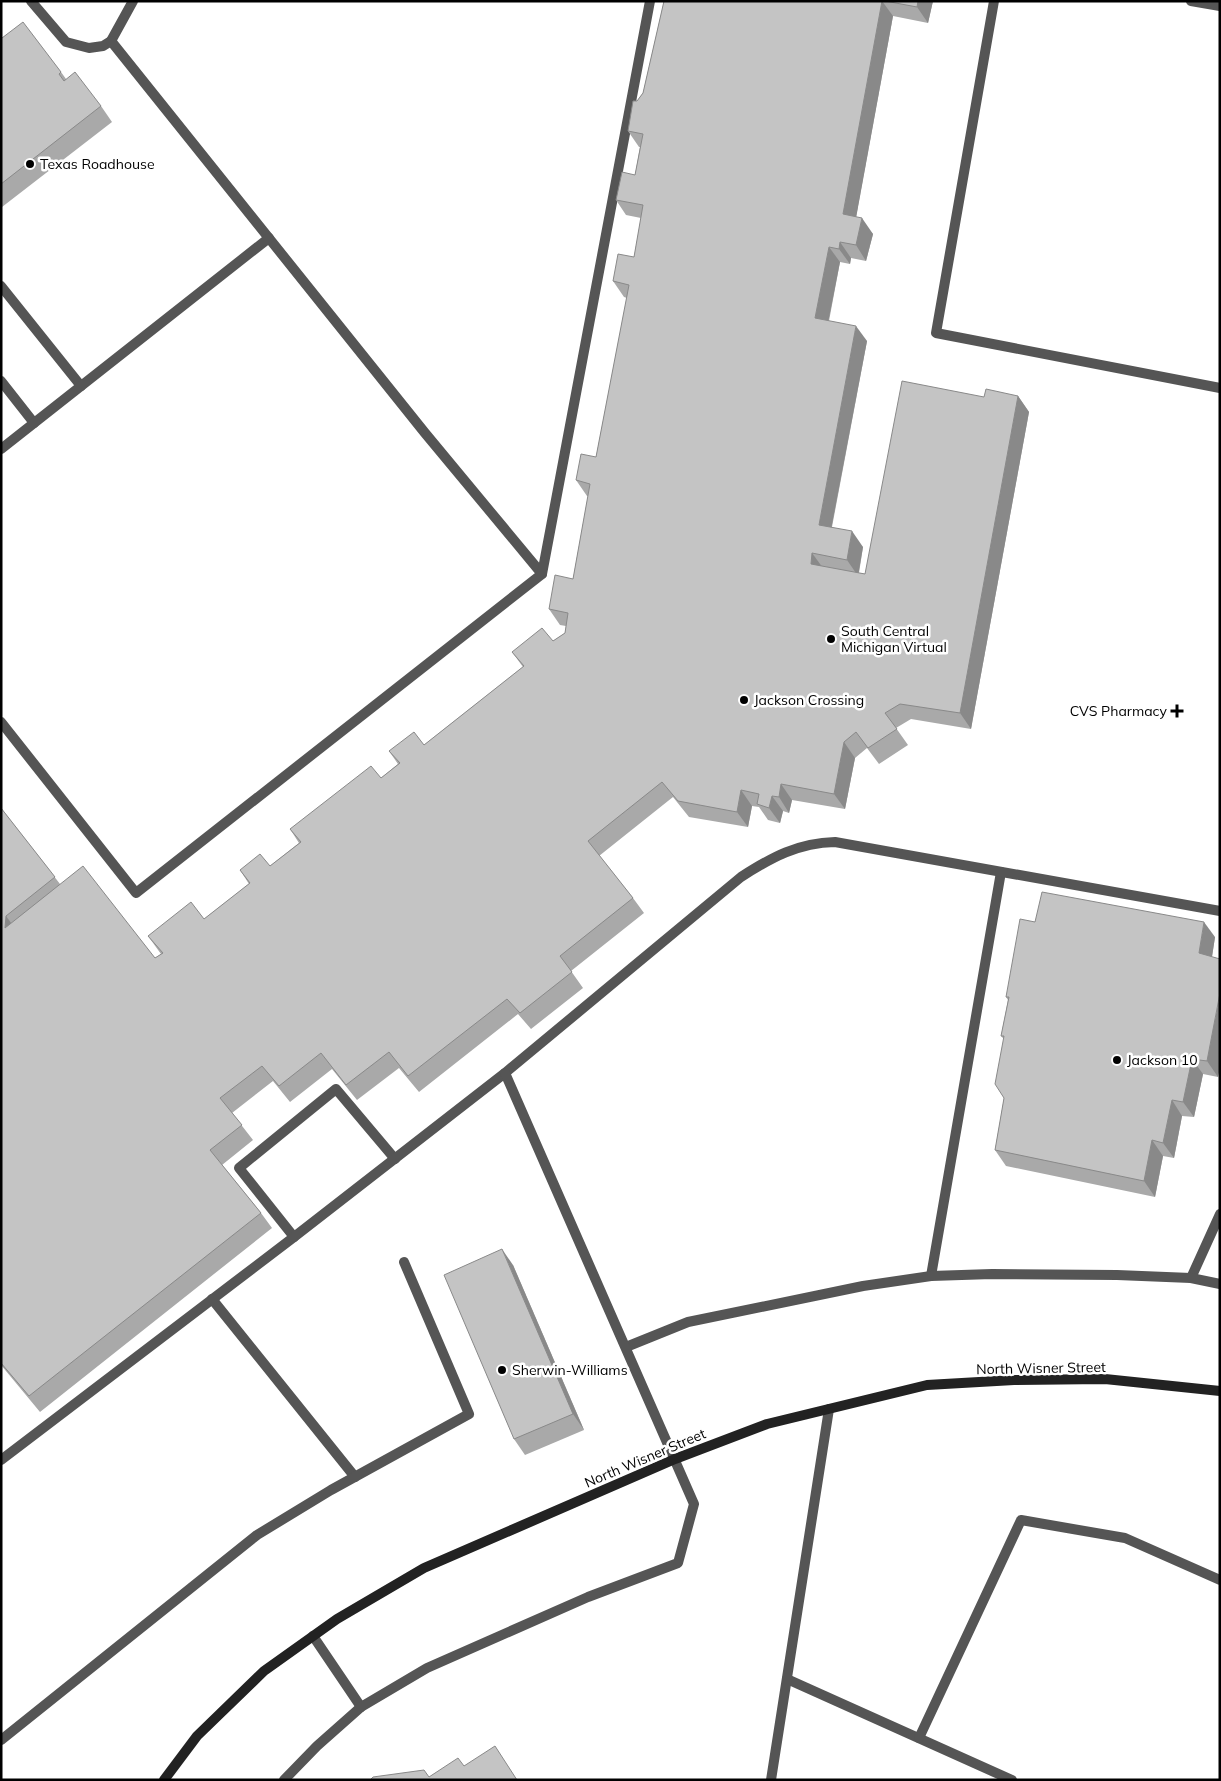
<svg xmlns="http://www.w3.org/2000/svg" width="1221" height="1781" font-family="Mulish,sans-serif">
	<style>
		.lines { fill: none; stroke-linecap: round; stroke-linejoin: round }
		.lane { stroke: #555; stroke-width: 10 }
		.secondary { stroke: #222; stroke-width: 10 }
		.wall { fill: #a9a9a9 }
		.shaded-wall { fill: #898989 }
		.building { fill: #c4c4c4; stroke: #898989 }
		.poi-dot { fill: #000; stroke: #fff; stroke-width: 2 }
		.labels { text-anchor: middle; stroke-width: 5; stroke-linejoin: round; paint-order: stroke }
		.poi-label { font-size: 14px; fill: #000; stroke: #fff; text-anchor: start }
		.street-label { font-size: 14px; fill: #000; stroke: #fff }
	</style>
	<rect width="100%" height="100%" fill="#fff"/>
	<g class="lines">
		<g class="lane">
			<path d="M31 1 66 42 89 48 103 46 111 41 133 1"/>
			<path d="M994 1 936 333 1220 388"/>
			<path d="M1191 1 1220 6"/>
			<path d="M111 41 425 433 542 574"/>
			<path d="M1 286 81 386"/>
			<path d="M1 381 34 423"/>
			<path d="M1 449 269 238"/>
			<path d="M1 722 136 893 542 574 650 1"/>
			<path d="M294 1237 239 1168 336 1089 395 1159"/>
			<path d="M931 1276 1001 872"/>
			<path d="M1191 1278 1220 1214"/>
			<path d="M212 1299 355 1477"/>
			<path d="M626 1347 688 1322 863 1286 931 1276 992 1274 1117 1275 1191 1278 1220 1284"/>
			<path d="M1 1460 294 1237 505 1073 741 877C772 857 798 843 835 842L1220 911"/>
			<path d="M313 1636 361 1707"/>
			<path d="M787 1679 1012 1780"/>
			<path d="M919 1738 1021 1520 1125 1538 1220 1580"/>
			<path d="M1 1740 257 1535 331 1490 469 1414 404 1262"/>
			<path d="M284 1780 317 1746 361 1707 427 1668 588 1597 678 1563 694 1504 505 1073"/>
			<path d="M771 1780 829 1409"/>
		</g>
		<path class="secondary" d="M164 1780 197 1736 264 1671 337 1619 424 1568 675 1459 767 1424 927 1385 1014 1380 1105 1379 1220 1391"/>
	</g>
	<g class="wall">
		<path d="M664 1H933L928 23 893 16 856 217 873 234 866 261 851 258 850 264 840 262 829 321 867 341 832 527 863 547 859 573 865 574 984 397 1018 396 1029 412 971 729 911 719 896 728 908 745 879 764 867 748 855 758 845 809 792 800 789 813 783 811 780 823 768 820 759 807 752 806 748 827 689 817 673 797 599 856 633 898 644 913 571 971 583 988 531 1029 518 1014 419 1092 399 1068 357 1100 332 1069 290 1102 273 1081 232 1113 253 1140 222 1165 261 1213 272 1228 40 1412 1 1365V808L60 884 155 958 161 954 148 936 204 919 249 884 240 870 270 866 299 843 290 829 381 778 398 764 389 751 424 745 523 667 512 652 553 641 565 633 566 626 560 625 549 609 573 579 588 496H587L576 480 596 457 627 298 624 297 613 281 634 257 641 218 626 215 616 200 635 175 640 147H639L628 131 637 101 643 93Z"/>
		<path d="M1 37 61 72 66 79 101 106 112 122 2 207 1 206Z"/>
		<path d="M1215 937 1212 957 1218 1077 1203 1074 1194 1117 1182 1116 1174 1158 1163 1156 1155 1197 1006 1166 995 1150 1004 1098V1039L1001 1036 1008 1000 1006 997Z"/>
		<path d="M513 1265 584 1430 525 1455 514 1439Z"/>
	</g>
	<g class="shaded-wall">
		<path d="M882 1 893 16 854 229 843 214Z"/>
		<path d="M918 1H933L928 23 917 7Z"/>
		<path d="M862 218 873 234 866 261 856 245Z"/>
		<path d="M840 242 851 258 850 264 839 249Z"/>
		<path d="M829 247 840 262 826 333 815 318Z"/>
		<path d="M856 326 867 341 829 540 819 525Z"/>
		<path d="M1018 396 1029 412 971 729 960 713Z"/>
		<path d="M852 531 863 547 858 576 847 560Z"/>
		<path d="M812 553 823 568 811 564Z"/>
		<path d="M844 742 855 758 845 809 834 794Z"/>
		<path d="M781 784 792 800 789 813 779 797Z"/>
		<path d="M741 790 752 806 748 827 737 812Z"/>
		<path d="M772 796 783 811 780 823 769 808Z"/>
		<path d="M6 916 17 931 5 928Z"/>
		<path d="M1204 922 1215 937 1210 969 1199 953Z"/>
		<path d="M1220 993V1068L1218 1077 1207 1061Z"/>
		<path d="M1192 1059 1203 1074 1194 1117 1183 1102Z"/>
		<path d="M1172 1100 1182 1116 1174 1158 1163 1143Z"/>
		<path d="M1152 1140 1163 1156 1155 1197 1144 1181Z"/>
		<path d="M502 1249 513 1265 584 1430 573 1414Z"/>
	</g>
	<g class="building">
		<path d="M664 1H882L843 214 862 218 856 245 840 242 839 249 829 247 815 318 856 326 819 525 852 531 847 560 812 553 811 564 865 574 902 381 984 397 986 389 1018 396 960 713 900 704 885 713 897 729 868 748 856 732 844 742 834 794 781 784 779 797 772 796 769 808 757 804 759 794 741 790 737 812 678 801 662 782 588 841 633 898 560 956 572 972 520 1013 507 999 408 1076 389 1052 346 1085 321 1053 279 1086 262 1066 220 1098 242 1125 210 1150 261 1213 29 1396 1 1363V808L55 877 6 916 5 928 83 866 155 958 163 953 148 936 191 902 204 919 250 883 240 870 260 854 270 866 301 842 290 829 371 766 381 778 400 763 389 751 414 732 424 745 524 666 512 652 542 628 553 641 565 633 568 613 549 609 555 575 573 579 590 484 576 480 581 454 596 457 629 285 613 281 618 254 634 257 643 205 616 200 622 172 635 175 643 134 628 131 633 101H637L643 93Z"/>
		<path d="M885 1H918L917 7Z"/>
		<path d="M23 22 61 72 59 74 64 81 75 72 101 106 1 184V37L2 38Z"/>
		<path d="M1042 892 1204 922 1199 953 1220 959V993L1207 1061 1192 1059 1183 1102 1172 1100 1163 1143 1152 1140 1144 1181 995 1150 1004 1098 995 1084 1004 1036H1001L1009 997H1006L1020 919 1035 922Z"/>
		<path d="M502 1249 573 1414 514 1439 444 1275Z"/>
		<path d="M495 1746 517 1780H370L373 1777 424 1770 429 1777 458 1758 464 1766Z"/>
	</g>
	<g class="poi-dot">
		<circle cx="30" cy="164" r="5"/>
		<circle cx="831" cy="639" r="5"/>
		<circle cx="744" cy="700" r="5"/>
		<path d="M1174.5 703.5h5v5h5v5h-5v5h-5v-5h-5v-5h5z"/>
		<circle cx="1117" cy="1060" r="5"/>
		<circle cx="502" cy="1370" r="5"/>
	</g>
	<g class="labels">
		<g class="poi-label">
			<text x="40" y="169">Texas Roadhouse</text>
			<text x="841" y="636">South Central<tspan x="841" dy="16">Michigan Virtual</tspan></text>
			<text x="754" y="705">Jackson Crossing</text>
			<text x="1167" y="716" text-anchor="end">CVS Pharmacy</text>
			<text x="1127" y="1065">Jackson 10</text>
			<text x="512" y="1375">Sherwin-Williams</text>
		</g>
		<g class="street-label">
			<text transform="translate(1041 1368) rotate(-1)" y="5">North Wisner Street</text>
			<text transform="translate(645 1458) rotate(-23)" y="5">North Wisner Street</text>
		</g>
	</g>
	<rect width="1221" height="1781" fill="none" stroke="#000000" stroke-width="5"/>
</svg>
